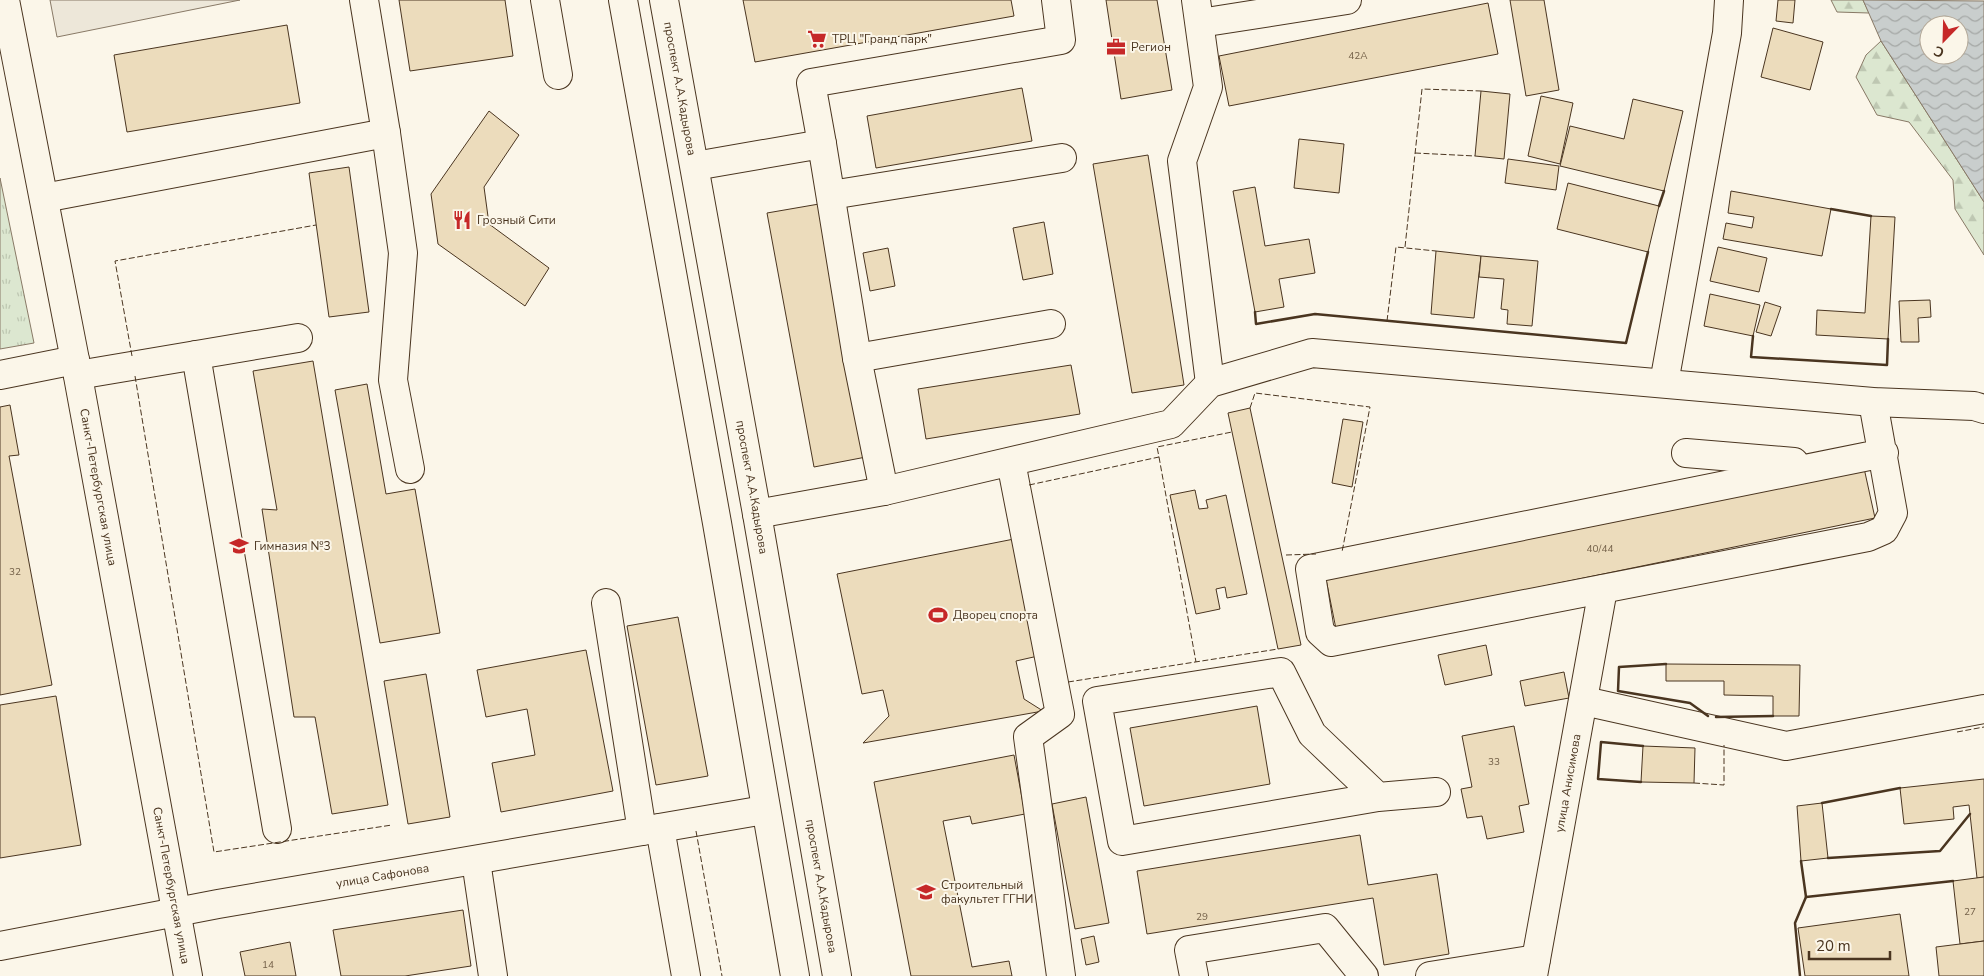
<svg xmlns="http://www.w3.org/2000/svg" width="1984" height="976" font-family="'Nunito Sans',sans-serif">
	<style>
		.grass { fill: url(#grass-tufts); stroke: #887966 }
		.forest { fill: url(#forest-firs); stroke: #887966 }
		.parking { fill: #ede7d9; stroke: #887966 }
		.water { fill: url(#water-waves); stroke: #887966; fill-rule: evenodd }
		.building { fill: #ecdcbc; stroke: #4a3520 }
		.lines { fill: none; stroke-linecap: round; stroke-linejoin: round }
		.minor-casing { stroke: #4a3520; stroke-width: 30 }
		.major-casing { stroke: #4a3520; stroke-width: 30 }
		.minor { stroke: #fbf6e9; stroke-width: 28 }
		.major { stroke: #fbf6e9; stroke-width: 28 }
		.fence { stroke: #4a3520; stroke-width: 1; stroke-dasharray: 6 2.5; stroke-linecap: butt }
		.wall { stroke: #4a3520; stroke-width: 2.5 }
		.labels { text-anchor: middle; stroke-width: 4; stroke-linejoin: round; paint-order: stroke }
		.number-label { font-size: 10px; fill: #725f47 }
		.poi-label { font-size: 12px; fill: #4a3520; stroke: #fbf6e9; text-anchor: start }
		.street-label { font-size: 12px; fill: #4a3520; stroke: #fbf6e9 }
	</style>
	<defs>
		<pattern id="grass-tufts" width="24" height="20" patternUnits="userSpaceOnUse" patternTransform="scale(1.25)"><rect width="24" height="20" fill="#dce7d0"/><path d="M3 7l-1-3M5 7V3M7 7l1-3M15 17l-1-3M17 17v-4M19 17l1-3" fill="none" stroke="#bec7b2"/></pattern>
		<pattern id="forest-firs" width="22" height="20" patternUnits="userSpaceOnUse" patternTransform="scale(1.25)"><rect width="22" height="20" fill="#dce7d0"/><path d="M5 1l3.5 6h-7zM16 11l3.5 6h-7z" fill="#bec7b2"/></pattern>
		<pattern id="water-waves" width="16" height="10" patternUnits="userSpaceOnUse" patternTransform="scale(1.25)"><rect width="16" height="10" fill="#c9cecd"/><path d="M0 5q4-4 8 0t8 0" fill="none" stroke="#a5a8a6"/></pattern>
	</defs>
	<rect width="100%" height="100%" fill="#fbf6e9"/>
	<path class="grass" d="M0 178 34 343 0 349Z"/>
	<g class="forest">
		<path d="M1831 0H1863L1869 13 1837 12Z"/>
		<path d="M1881 41 1984 202V255L1955 209 1953 180 1909 122 1877 115 1856 77 1866 55Z"/>
	</g>
	<path class="parking" d="M50 0H240L57 37Z"/>
	<path class="water" d="M1863 0 1984 1V202L1881 41ZM1929 25H1959V55H1929Z"/>
	<g class="building">
		<path d="M399 0H505L513 56 410 71Z"/>
		<path d="M743 0H1011L1014 16 755 62Z"/>
		<path d="M1106 0H1157L1172 90 1121 99Z"/>
		<path d="M1510 0H1544L1559 90 1526 96Z"/>
		<path d="M1778 0H1795L1793 23 1776 21Z"/>
		<path d="M1488 3 1498 54 1229 106 1219 56Z"/>
		<path d="M287 25 300 103 127 132 114 55Z"/>
		<path d="M1773 28 1823 42 1810 90 1761 77Z"/>
		<path d="M1022 88 1032 141 876 168 867 116Z"/>
		<path d="M1481 91 1510 94 1504 159 1475 156Z"/>
		<path d="M1541 96 1573 103 1560 164 1528 156Z"/>
		<path d="M1633 99 1683 111 1664 191 1560 166 1570 126 1624 139Z"/>
		<path d="M489 111 519 135 484 187 489 224 549 268 525 306 438 244 431 194Z"/>
		<path d="M1299 139 1344 144 1339 193 1294 188Z"/>
		<path d="M1148 155 1184 385 1132 393 1093 164Z"/>
		<path d="M1508 159 1559 166 1556 190 1505 183Z"/>
		<path d="M349 167 369 312 329 317 309 173Z"/>
		<path d="M1568 183 1659 206 1648 252 1557 229Z"/>
		<path d="M1255 187 1265 246 1309 239 1315 273 1279 279 1284 307 1255 312 1233 191Z"/>
		<path d="M1731 191 1831 209 1822 256 1723 239 1726 223 1752 228 1754 217 1728 213Z"/>
		<path d="M819 204 866 457 814 467 767 213Z"/>
		<path d="M1871 216 1895 217 1888 339 1816 335 1817 310 1865 313Z"/>
		<path d="M1044 222 1053 274 1023 280 1013 228Z"/>
		<path d="M1718 247 1767 258 1759 292 1710 281Z"/>
		<path d="M888 248 895 286 870 291 863 253Z"/>
		<path d="M1436 251 1481 256 1474 318 1431 314Z"/>
		<path d="M1481 256 1538 261 1532 326 1507 324 1508 310 1501 309 1504 279 1479 277Z"/>
		<path d="M1710 294 1760 305 1753 336 1704 326Z"/>
		<path d="M1930 300 1931 317 1918 318 1919 342H1901L1899 301Z"/>
		<path d="M1765 302 1781 307 1771 336 1756 332Z"/>
		<path d="M313 361 388 805 332 814 315 717H294L262 509 277 510 253 371Z"/>
		<path d="M1071 365 1080 414 926 439 918 389Z"/>
		<path d="M367 384 386 494 415 489 440 633 380 643 335 390Z"/>
		<path d="M10 405 19 455 9 456 52 685 0 695V407Z"/>
		<path d="M1250 408 1301 645 1278 649 1228 413Z"/>
		<path d="M1343 419 1363 422 1352 487 1332 483Z"/>
		<path d="M1864 468 1875 518 1336 629 1326 579Z"/>
		<path d="M1195 490 1199 509 1208 508 1206 500 1226 495 1247 594 1227 598 1225 587 1216 589 1220 609 1196 614 1170 495Z"/>
		<path d="M1014 539 1038 656 1016 661 1024 699 1043 711 863 743 889 716 883 690 862 694 837 574Z"/>
		<path d="M678 617 708 776 656 785 627 626Z"/>
		<path d="M1486 645 1492 675 1445 685 1438 655Z"/>
		<path d="M586 650 613 791 501 812 492 763 535 755 527 709 486 717 477 670Z"/>
		<path d="M1666 664 1800 665 1799 716H1773V696L1724 695V681H1666Z"/>
		<path d="M1564 672 1569 698 1525 706 1520 681Z"/>
		<path d="M426 674 450 817 408 824 384 681Z"/>
		<path d="M56 696 81 845 0 858V705Z"/>
		<path d="M1257 706 1270 784 1144 806 1130 728Z"/>
		<path d="M1514 726 1529 804 1519 806 1524 832 1487 839 1482 816 1467 818 1461 789 1472 787 1462 736Z"/>
		<path d="M1643 746 1695 748 1694 783 1641 782Z"/>
		<path d="M1014 755 1025 814 972 824 970 816 943 821 972 967 1009 961 1012 976H911L874 782Z"/>
		<path d="M1984 779V877L1977 878 1969 805 1953 807 1954 819 1904 824 1900 788Z"/>
		<path d="M1086 797 1109 923 1075 929 1052 804Z"/>
		<path d="M1822 803 1828 858 1801 861 1797 806Z"/>
		<path d="M1360 835 1368 885 1437 874 1449 954 1384 965 1373 898 1147 934 1137 871Z"/>
		<path d="M1984 877V941L1960 944 1953 881Z"/>
		<path d="M463 910 471 966 405 976H341L333 930Z"/>
		<path d="M1900 914 1909 976H1805L1798 928Z"/>
		<path d="M1094 936 1099 962 1086 965 1081 939Z"/>
		<path d="M1984 941V976H1939L1936 947Z"/>
		<path d="M290 942 296 976H245L240 952Z"/>
	</g>
	<g class="lines">
		<g class="minor-casing">
			<g id="minor">
				<path id="s1" d="M5 0 75 360 188 976"/>
				<path d="M545 0 558 75"/>
				<path d="M1196 0 1208 87 1182 161 1210 383"/>
				<path d="M1200 23 1347 0"/>
				<path d="M386 133 403 253 393 380 410 469"/>
				<path d="M822 144 811 83 1061 40 1056 0"/>
				<path d="M695 166 822 144 857 358 884 491"/>
				<path d="M831 195 1062 158"/>
				<path d="M44 198 386 133 364 0"/>
				<path d="M196 355 277 829"/>
				<path d="M857 358 1051 324"/>
				<path d="M0 375 75 360"/>
				<path d="M78 375 298 338"/>
				<path d="M1664 383 1727 33 1729 0"/>
				<path d="M1873 402 1893 513 1884 530 1868 537 1331 642 1320 632 1310 569 1884 453"/>
				<path d="M1686 453 1794 462"/>
				<path d="M1011 462 1060 714 1028 737 1061 976"/>
				<path d="M757 514 884 491 1171 424 1210 383 1312 353 1873 402 1974 406 1984 409"/>
				<path d="M606 603 642 831"/>
				<path d="M1584 701 1786 746 1984 709"/>
				<path d="M1378 797 1312 734 1281 672 1097 701 1122 841 1378 797 1436 792"/>
				<path d="M660 828 686 976"/>
				<path d="M476 861 493 976"/>
				<path id="s2" d="M0 946 218 904 764 810"/>
				<path d="M1194 976 1189 950 1325 928 1364 976"/>
				<path d="M1430 976 1536 959"/>
				<path id="s3" d="M1533 976 1603 589"/>
			</g>
		</g>
		<g class="major-casing">
			<g id="major">
				<path d="M623 0 717 523 795 976"/>
				<path id="s4" d="M664 0 757 514 837 976"/>
			</g>
		</g>
		<use href="#minor" class="minor"/>
		<use href="#major" class="major"/>
		<g class="fence">
			<path d="M1415 153 1475 156"/>
			<path d="M1405 247 1422 89 1481 91"/>
			<path d="M1387 321 1396 247 1436 251"/>
			<path d="M132 356 115 261 316 225"/>
			<path d="M135 376 214 852 392 825"/>
			<path d="M1250 408 1255 393 1370 407 1342 552"/>
			<path d="M1159 457 1196 662"/>
			<path d="M1029 485 1159 457 1157 447 1232 432"/>
			<path d="M1286 555 1316 554"/>
			<path d="M1068 682 1278 649"/>
			<path d="M1957 732 1984 727"/>
			<path d="M1694 783 1724 785V745"/>
			<path d="M696 831 722 976"/>
		</g>
		<g class="wall">
			<path d="M1659 206 1664 191"/>
			<path d="M1831 209 1871 216"/>
			<path d="M1255 312 1256 324 1315 314 1626 343 1648 252"/>
			<path d="M1753 336 1751 357 1887 365 1888 339"/>
			<path d="M1666 664 1619 667 1618 691 1690 703 1708 716"/>
			<path d="M1716 717 1773 716"/>
			<path d="M1641 782 1598 779 1601 742 1643 746"/>
			<path d="M1822 803 1900 788"/>
			<path d="M1828 858 1940 851 1970 814"/>
			<path d="M1801 861 1806 897 1953 881"/>
			<path d="M1800 976 1795 923 1806 897"/>
		</g>
	</g>
	<defs>
		<g id="supermarket-bare" transform="scale(1.5)"><path d="M-6-5.5h2.5l.6 2H6L4.5 2H-2.5L-4.4-4H-6ZM-1.5 3.2a1.3 1.3 0 1 0 .1 0ZM3 3.2a1.3 1.3 0 1 0 .1 0Z" fill="#c62828" stroke="#fbf6e9" stroke-width="2.5" paint-order="stroke"/></g>
		<g id="office-bare" transform="scale(1.5)"><path d="M-6-3h4V-5.5h4V-3h4V5H-6ZM-1-4.5V-3h2v-1.5ZM-6 0V1H6V0Z" fill="#c62828" stroke="#fbf6e9" stroke-width="2.5" paint-order="stroke"/></g>
		<g id="restaurant-bare" transform="scale(1.5)"><path d="M-5-6h1v4h1v-4h1v4h1v-4h1v5L-1.5 .5V6h-2V.5L-5-1ZM5-6V6H3V1.5H1.5Q1.5-4 5-6Z" fill="#c62828" stroke="#fbf6e9" stroke-width="2.5" paint-order="stroke"/></g>
		<g id="school-bare" transform="scale(1.5)"><path d="M0-5L7-2L0 1L-7-2ZM-4 1L0 2.5L4 1V4Q0 6-4 4Z" fill="#c62828" stroke="#fbf6e9" stroke-width="2.5" paint-order="stroke"/></g>
		<g id="stadium-bare" transform="scale(1.5)"><path d="M0-5a6.5 5 0 1 0 0 10a6.5 5 0 1 0 0-10ZM-3.5-1.8h7v3.6h-7Z" fill="#c62828" stroke="#fbf6e9" stroke-width="2.5" paint-order="stroke"/></g>
		<g id="university-bare" transform="scale(1.5)"><path d="M0-5L7-2L0 1L-7-2ZM-4 1L0 2.5L4 1V4Q0 6-4 4Z" fill="#c62828" stroke="#fbf6e9" stroke-width="2.5" paint-order="stroke"/></g>
	</defs>
	<g fill-rule="evenodd">
		<use href="#supermarket-bare" x="817" y="39"/>
		<use href="#office-bare" x="1116" y="47"/>
		<use href="#restaurant-bare" x="462" y="220"/>
		<use href="#school-bare" x="239" y="546"/>
		<use href="#stadium-bare" x="938" y="615"/>
		<use href="#university-bare" x="926" y="892"/>
	</g>
	<g class="labels">
		<g class="number-label">
			<text x="1358" y="59">42А</text>
			<text x="1600" y="552">40/44</text>
			<text x="15" y="575">32</text>
			<text x="1494" y="765">33</text>
			<text x="1970" y="915">27</text>
			<text x="1202" y="920">29</text>
			<text x="268" y="968">14</text>
		</g>
		<g class="poi-label">
			<text x="832" y="43">ТРЦ "Гранд парк"</text>
			<text x="1131" y="51">Регион</text>
			<text x="477" y="224">Грозный Сити</text>
			<text x="254" y="550">Гимназия №3</text>
			<text x="953" y="619">Дворец спорта</text>
			<text x="941" y="889">Строительный<tspan x="941" dy="14">факультет ГГНИ</tspan></text>
		</g>
		<g class="street-label">
			<text dy="4" stroke="none"><textPath href="#s4" startOffset="90">проспект А.А.Кадырова</textPath></text>
			<text dy="4" stroke="none"><textPath href="#s1" startOffset="496">Санкт-Петербургская улица</textPath></text>
			<text dy="4" stroke="none"><textPath href="#s4" startOffset="495">проспект А.А.Кадырова</textPath></text>
			<text dy="4" stroke="none"><textPath href="#s3" startOffset="196">улица Анисимова</textPath></text>
			<text dy="4" stroke="none"><textPath href="#s2" startOffset="389">улица Сафонова</textPath></text>
			<text dy="4" stroke="none"><textPath href="#s1" startOffset="901">Санкт-Петербургская улица</textPath></text>
			<text dy="4" stroke="none"><textPath href="#s4" startOffset="900">проспект А.А.Кадырова</textPath></text>
		</g>
	</g>
	<g transform="translate(1944 40) rotate(203)"><circle r="24" fill="#fbf6e9" stroke="#b4a999"/>
	<path d="M0-4L9 19L0 12L-9 19Z" fill="#c62828"/>
	<text y="-8" font-size="14" font-weight="bold" text-anchor="middle" fill="#4a3520">С</text>
	</g>
	<path d="M1809 951v8h81v-8" fill="none" stroke="#4a3520" stroke-width="2.5"/>
	<text x="1816" y="951" font-size="15" fill="#4a3520" stroke="#fbf6e9" stroke-width="4" paint-order="stroke">20 m</text>
</svg>
